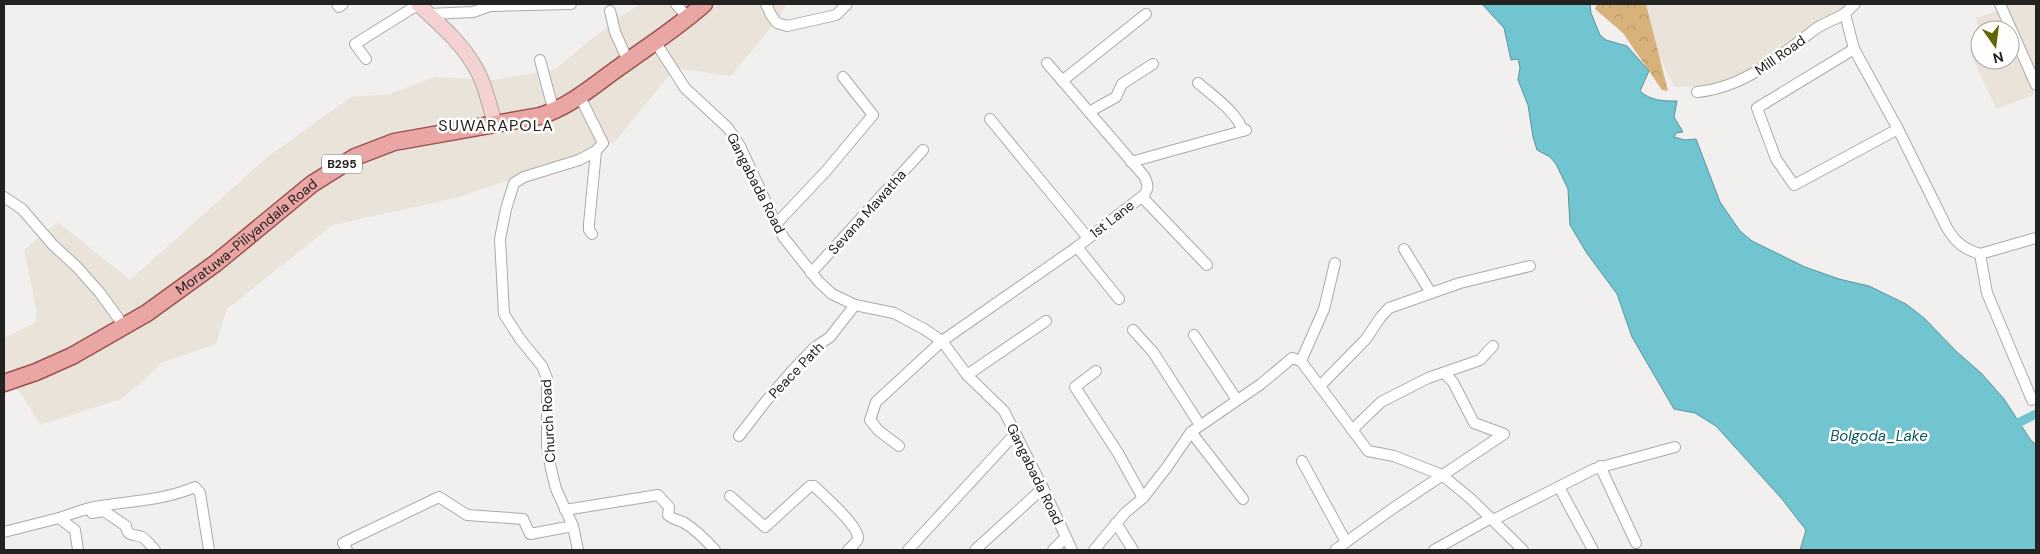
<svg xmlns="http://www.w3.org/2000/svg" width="2040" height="554" font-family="'DM Sans',sans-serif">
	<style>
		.built { fill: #eae3da }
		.forest { fill: url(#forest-crowns) }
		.water { fill: #70c5d0; stroke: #59949c }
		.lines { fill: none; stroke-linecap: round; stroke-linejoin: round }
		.canal { stroke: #70c5d0; stroke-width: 9 }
		.street-casing { stroke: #acaaa7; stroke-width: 12 }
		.secondary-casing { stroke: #acaaa7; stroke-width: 16 }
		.primary-casing { stroke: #9b5150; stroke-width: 19 }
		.street { stroke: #fff; stroke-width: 10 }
		.secondary { stroke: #f4d2d2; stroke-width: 14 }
		.primary { stroke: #eaa6a5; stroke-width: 16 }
		.labels { text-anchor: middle; stroke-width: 5; stroke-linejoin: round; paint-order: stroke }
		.shield { fill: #fffefc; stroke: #646463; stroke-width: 1 }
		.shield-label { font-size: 12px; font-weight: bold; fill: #222221 }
		.street-label { font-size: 14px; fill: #222221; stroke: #fffefc }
		.water-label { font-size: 15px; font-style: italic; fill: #09575f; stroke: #fffefc }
		.quarter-label { font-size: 16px; letter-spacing: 1px; fill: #222221; stroke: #fffefc }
	</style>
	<defs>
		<pattern id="forest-crowns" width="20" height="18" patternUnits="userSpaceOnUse" patternTransform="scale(1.25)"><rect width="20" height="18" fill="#d8b17b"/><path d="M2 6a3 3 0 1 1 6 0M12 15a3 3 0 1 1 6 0" fill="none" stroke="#b9986a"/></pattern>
	</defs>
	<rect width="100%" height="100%" fill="#f2f0ee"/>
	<g class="built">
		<path d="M641 4H786L779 18 731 76 675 68 614 143H603L586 150 559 166 515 178 456 198 333 225 227 309 216 344 161 363 149 376 121 399 41 425 4 369V338L36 322V309L24 250 58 222 130 280 266 158 351 97 389 94 435 77 493 80 555 69 619 17Z"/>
		<path d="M1631 4H1850L1814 25 1797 40 1755 67 1709 86 1675 87Z"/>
		<path d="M2002 4H2036V67L2031 69Z"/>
		<path d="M2001 10 2013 32 2034 95 1996 109 1970 52 1980 41V60H2010V30H1980V37L1976 18Z"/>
	</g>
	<path class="forest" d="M1597 4H1646L1668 91 1662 90 1623 33 1595 9Z"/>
	<path class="water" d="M1482 4H1590L1591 13 1600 35 1606 40 1627 46 1649 71 1640 91C1651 101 1663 101 1677 101L1674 117 1683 132 1676 133 1674 137 1685 140 1696 139 1720 202 1740 231 1752 241 1805 267 1839 279 1869 286 1906 304 1924 318 1956 351 1982 374 2004 399 2030 439 2036 445V550H1800L1806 530 1782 499 1716 426 1695 413 1674 409 1632 337 1617 294 1586 252 1570 225 1568 189 1556 164 1550 157 1537 150 1533 137 1528 105 1518 80 1520 68 1518 59 1511 60 1504 28Z"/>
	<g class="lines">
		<path class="canal" d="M2020 422 2036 414"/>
		<g class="street-casing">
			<g id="street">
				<path d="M337 4 339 7 343 4"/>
				<path d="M676 4 688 18"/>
				<path d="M766 4 771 15 777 23 787 26 836 15 847 4"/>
				<path d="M2000 4 2036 85"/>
				<path d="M610 11 615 32 628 61"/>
				<path d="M429 14 473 12 490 6 571 4"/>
				<path d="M1845 14 1854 49 1898 129 1947 228C1956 243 1964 249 1980 254L1987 293 2032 400"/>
				<path d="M656 43 685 88 728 128 740 146 776 224 784 238 819 282 832 294 855 305 894 313 924 329 942 341 967 375 1004 411 1043 488 1072 550"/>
				<path d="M1854 49 1757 108 1776 159 1794 185 1898 129"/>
				<path d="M366 59 355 44 419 4"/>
				<path d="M540 60 554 112"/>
				<path d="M1062 81 1146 14"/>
				<path d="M1198 83C1213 96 1236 111 1243 131"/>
				<path d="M1697 92C1743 88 1779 57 1814 30 1823 23 1835 20 1844 14 1848 11 1851 7 1855 4"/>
				<path d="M1089 112 1116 97 1122 84 1153 64"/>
				<path d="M990 119 1088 238"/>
				<path d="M1131 162 1246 130"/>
				<path d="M4 197 22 209 53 245 77 267 100 293 124 326"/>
				<path d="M1142 197 1207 265"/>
				<path d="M776 224 826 171 873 115 843 77"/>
				<path d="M592 234 589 230V224L596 151"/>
				<path d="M1077 247 1119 299"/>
				<path d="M1404 249 1431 293"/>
				<path d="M1980 254 2036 238"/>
				<path d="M811 273 923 150"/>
				<path d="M1133 330 1153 352 1200 425"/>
				<path d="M1194 335 1237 400"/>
				<path d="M1301 361 1324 309 1335 263"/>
				<path d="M1096 371 1075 387 1118 453 1143 498"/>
				<path d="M967 375 1046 321"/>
				<path d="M1320 386 1366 339 1380 318 1389 308 1460 283 1530 266"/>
				<path d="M1352 430 1381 402 1428 378 1480 360 1493 346"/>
				<path d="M1191 432 1243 499"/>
				<path d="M739 436 766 401 792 371 814 348 830 337 855 305"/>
				<path d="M899 446 879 431 870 420 876 402 942 341 1077 247 1144 195C1149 188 1148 184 1144 176L1047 63"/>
				<path d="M1302 461 1346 542"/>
				<path d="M1600 466 1636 543"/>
				<path d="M1559 487 1593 550"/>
				<path d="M730 496 765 527 810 486H814C823 495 858 525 858 538 857 543 851 547 848 550"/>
				<path d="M565 510 658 495 669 507 668 515C672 519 678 520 683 522 695 529 706 540 715 550"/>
				<path d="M92 513 104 511 126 526C127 537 134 534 142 537 146 539 152 547 155 550"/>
				<path d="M59 518C72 514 86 508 100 506 131 501 165 500 195 487L200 493 209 550"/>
				<path d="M1493 520 1594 469 1675 447"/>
				<path d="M1116 523 1133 550"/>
				<path d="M4 532 59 518 75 530 78 550"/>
				<path d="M347 550 343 543 439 497 467 515 523 519 530 534 573 526"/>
				<path d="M578 550 573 526 556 489 551 469 547 445V378L542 366 520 339 504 314 500 239 506 209 514 183 524 177 579 160 596 151 603 143 580 97"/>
				<path d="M908 550 1015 434"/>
				<path d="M975 550 1043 488"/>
				<path d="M1053 550 1066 537"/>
				<path d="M1094 550 1125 513 1143 498 1167 467 1191 432 1261 384 1292 358 1301 361 1368 451 1394 456 1442 475 1471 499 1523 550"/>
				<path d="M1335 550 1392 509 1504 434 1474 423 1453 382 1444 373"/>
				<path d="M1434 550 1491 518"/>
			</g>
		</g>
		<g class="secondary-casing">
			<path id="secondary" d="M418 4C438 23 460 41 474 65 485 83 489 104 495 124"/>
		</g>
		<g class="primary-casing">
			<g id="primary">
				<path id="s1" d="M4 383 36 372 72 356 147 313 216 263 312 184 355 157 394 142 540 116C571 106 594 85 621 66 650 45 677 28 704 4"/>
			</g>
		</g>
		<use href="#street" class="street"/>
		<use href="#secondary" class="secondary"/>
		<use href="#primary" class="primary"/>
	</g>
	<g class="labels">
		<rect class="shield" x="322" y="154.5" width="40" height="19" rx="4"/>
		<g class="shield-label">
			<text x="342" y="168">B295</text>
		</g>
		<g class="street-label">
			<text transform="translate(1780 55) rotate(-35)" y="5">Mill Road</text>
			<text transform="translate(756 183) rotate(63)" y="5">Gangabada Road</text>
			<text transform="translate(867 212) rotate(-48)" y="5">Sevana Mawatha</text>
			<text transform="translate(1112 219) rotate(-38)" y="5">1st Lane</text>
			<text dy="5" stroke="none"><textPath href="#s1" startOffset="285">Moratuwa-Piliyandala Road</textPath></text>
			<text transform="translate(796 370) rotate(-46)" y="5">Peace Path</text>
			<text transform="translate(548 421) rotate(-93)" y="5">Church Road</text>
			<text transform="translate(1035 474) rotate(64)" y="5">Gangabada Road</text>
		</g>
		<g class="water-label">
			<text x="1879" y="441">Bolgoda_Lake</text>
		</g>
		<g class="quarter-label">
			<text x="496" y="131">SUWARAPOLA</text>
		</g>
	</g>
	<rect width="2040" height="554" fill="none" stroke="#222221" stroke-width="10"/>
	<g transform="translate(1995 45) rotate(166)"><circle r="24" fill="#fffefc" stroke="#a7a6a4"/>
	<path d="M0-4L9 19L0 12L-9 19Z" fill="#606602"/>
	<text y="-8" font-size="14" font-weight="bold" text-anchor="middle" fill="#222221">N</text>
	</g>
</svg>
